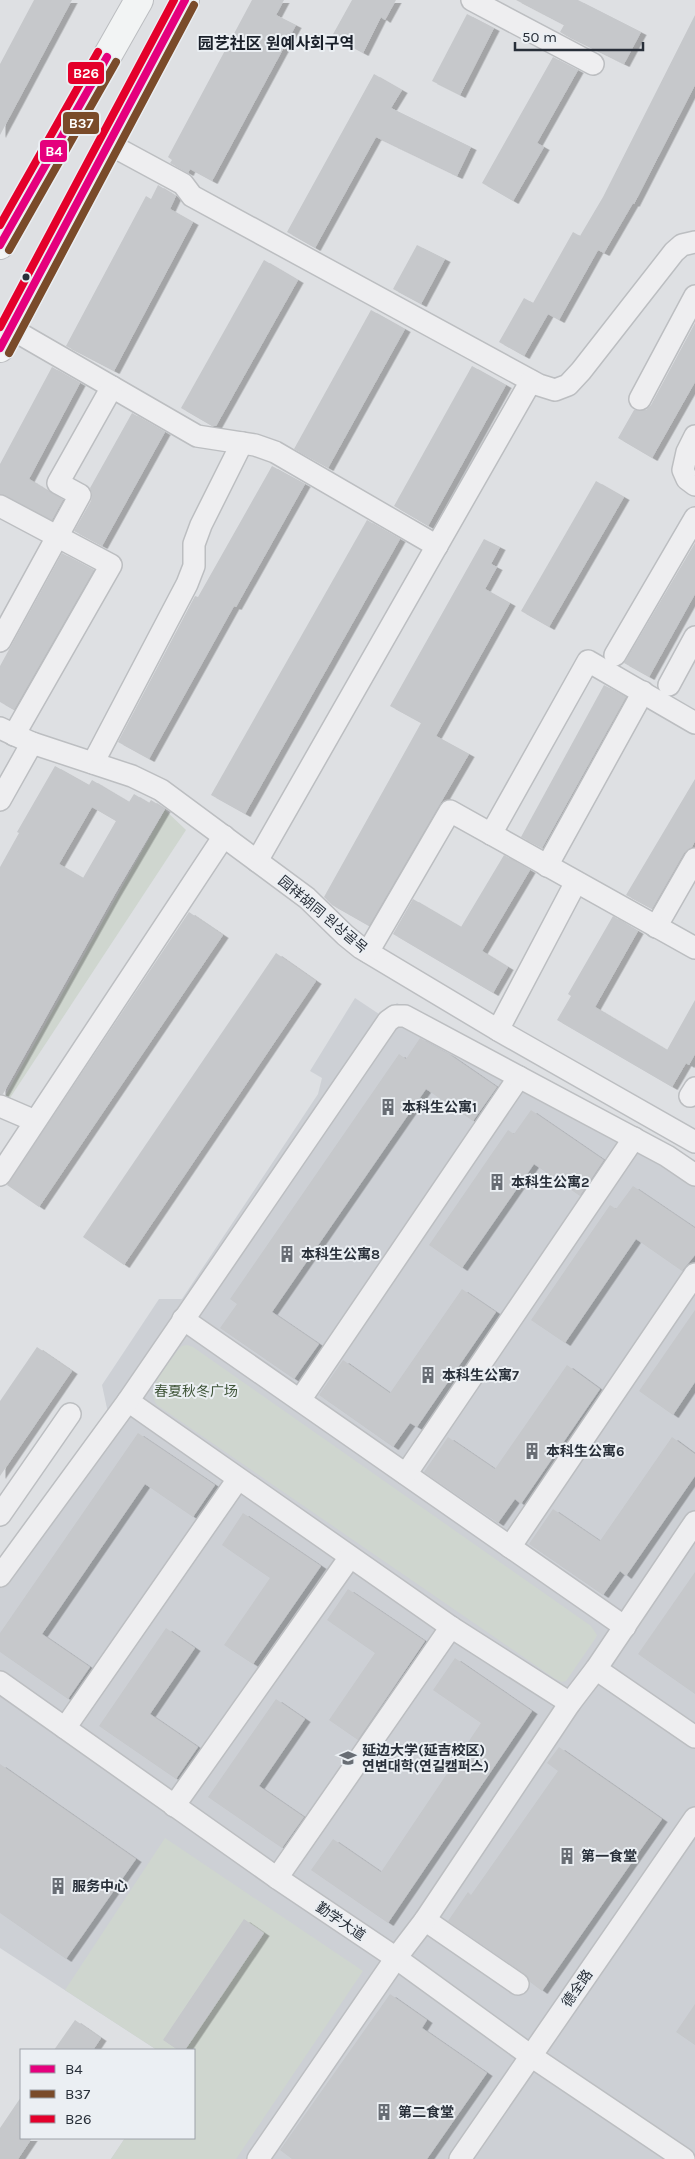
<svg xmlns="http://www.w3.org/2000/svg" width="695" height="2159" font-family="Karla,'Noto Sans SC','Noto Sans KR',sans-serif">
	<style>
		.built { fill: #cdd0d5 }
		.green { fill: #cfd6cf }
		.building { fill: #c6c8cb; fill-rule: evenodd; filter: url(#shadow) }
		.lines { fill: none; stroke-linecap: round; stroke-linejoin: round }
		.minor-casing { stroke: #bcbec1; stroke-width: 24 }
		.major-casing { stroke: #bbbdc0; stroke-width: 30 }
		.minor { stroke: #eeeef0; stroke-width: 21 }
		.major { stroke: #f2f4f4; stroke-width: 28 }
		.bus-1-casing { stroke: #ebeff3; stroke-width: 11 }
		.bus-2-casing { stroke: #ebeff3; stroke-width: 11 }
		.bus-3-casing { stroke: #ebeff3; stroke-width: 11 }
		.bus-1 { stroke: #e5007d; stroke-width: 8 }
		.bus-2 { stroke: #7a4b2a; stroke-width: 8 }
		.bus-3 { stroke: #e4002b; stroke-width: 8 }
		.bus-dot { fill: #282f39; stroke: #ebeff3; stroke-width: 2 }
		.labels { text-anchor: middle; stroke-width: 4; stroke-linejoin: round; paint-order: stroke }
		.street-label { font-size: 14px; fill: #282f39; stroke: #ebeff3 }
		.poi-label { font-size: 14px; font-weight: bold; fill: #282f39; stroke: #ebeff3; text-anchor: start }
		.park-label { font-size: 14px; fill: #3e5437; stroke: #ebeff3 }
		.quarter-label { font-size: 16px; font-weight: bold; fill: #1a202a; stroke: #ebeff3 }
		.line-badge { stroke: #ebeff3; stroke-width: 2 }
		.badge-label { font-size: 14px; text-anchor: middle; font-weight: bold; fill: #fff }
	</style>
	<defs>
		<filter id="shadow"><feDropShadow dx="5.5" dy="3" stdDeviation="0" flood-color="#0004"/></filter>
	</defs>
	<rect width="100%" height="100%" fill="#dee0e3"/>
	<path class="built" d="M355 998 382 1016 397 1003 674 1152 695 1166V2159H111L125 2138H194V2050H157L0 1948V1569L108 1413 102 1385 159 1299H182L318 1094 322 1078 310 1071Z"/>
	<g class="green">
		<path d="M165 810 186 830 8 1101 2 1102Z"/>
		<path d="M187 1345 193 1347 591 1626 597 1635 595 1639 566 1681 562 1682 554 1678 157 1405C144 1388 168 1365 178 1350L182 1346Z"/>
		<path d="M165 1838 363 1971 236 2159H111L125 2138H194V2050H157L65 1990Z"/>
	</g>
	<g class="building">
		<path d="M34 0H72L0 135V64Z"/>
		<path d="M252 0H284L276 15 296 25 212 181 190 169 188 173 170 163 172 160 168 157Z"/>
		<path d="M352 0H396L385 20 381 17 363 53 332 36Z"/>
		<path d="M516 0H578L641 32 624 64 565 35 560 32 564 25Z"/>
		<path d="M467 14 494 28 460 95 432 81Z"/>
		<path d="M695 15V85L634 204 633 203 604 253 598 250 559 320 548 314 524 356 499 342 524 298 533 303 573 232 580 236 603 197Z"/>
		<path d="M553 57 578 70 537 143 544 147 513 201 482 183Z"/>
		<path d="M374 74 402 90 391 108 471 147 457 176 376 137 315 248 287 232Z"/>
		<path d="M158 185 176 196 170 209 193 222 114 371 66 346 146 196 151 199Z"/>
		<path d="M417 245 445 259 421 304 393 289Z"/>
		<path d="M264 260 298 280 216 426H212L181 408Z"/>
		<path d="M371 310 405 329 328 468 294 449Z"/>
		<path d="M695 323V382L652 458 618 438 634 410H646L651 405Z"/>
		<path d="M472 366 506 385 428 526 394 506Z"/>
		<path d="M52 367 80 383 29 479 63 500 52 520 0 494V464Z"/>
		<path d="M132 413 165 432 102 546 74 531 91 501 92 494 90 488Z"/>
		<path d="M272 466 305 484 236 607 234 606 149 759 118 742 195 596 198 597Z"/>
		<path d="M596 481 624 497 549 627 521 611Z"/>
		<path d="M367 520 400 539 245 814 211 795Z"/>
		<path d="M484 539 500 547 491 564 497 567 485 589 510 603 436 736 469 754 369 926 332 905 324 897 421 723 390 706Z"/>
		<path d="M695 543V594L649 677 624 663Z"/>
		<path d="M62 553 94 570 14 710 0 702V666Z"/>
		<path d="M604 685 626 697 542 848 521 837Z"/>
		<path d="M55 766 89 785 92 780 129 802 134 794 149 803 151 800 165 809 115 894 3 1094H0V867L19 833 17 832ZM92 807 116 821 83 878 59 864Z"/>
		<path d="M695 779V841L692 847 684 853 652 909 626 895Z"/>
		<path d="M504 855 530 870 482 951 508 967 493 993 393 934 413 899 461 927Z"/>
		<path d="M189 912 223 935 39 1207 7 1185Z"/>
		<path d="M613 916 638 931 595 1007 667 1050 695 1000V1054L689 1065 686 1063 672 1087 557 1020 571 996 568 994Z"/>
		<path d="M276 953 316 981 124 1265 83 1237Z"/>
		<path d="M420 1038 449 1054 497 1087 473 1121 426 1089 272 1312 319 1344 294 1379 220 1328 237 1304 230 1299 399 1054 406 1059Z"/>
		<path d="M531 1110 604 1160 580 1196 534 1164 462 1268 429 1245 508 1130 514 1134Z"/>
		<path d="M633 1186 695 1228V1255L682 1271 636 1239 565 1343 531 1320 610 1205 616 1209Z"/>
		<path d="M462 1289 496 1312 417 1427 410 1423 393 1447 319 1395 343 1360 390 1393Z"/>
		<path d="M695 1310V1382L673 1415 639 1391Z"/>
		<path d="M37 1347 72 1371 0 1476V1401Z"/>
		<path d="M567 1365 600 1389 521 1504 515 1499 498 1523 424 1472 448 1437 495 1469Z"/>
		<path d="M138 1433 215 1485 193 1517 145 1484 42 1634 90 1667 68 1699 0 1652V1633Z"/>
		<path d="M672 1437 695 1454V1476L626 1576 620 1571 603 1595 529 1544 553 1509 600 1541Z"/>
		<path d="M243 1513 321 1566 253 1664 224 1645 270 1578 222 1545Z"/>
		<path d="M695 1572V1694L638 1654Z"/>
		<path d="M348 1589 425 1641 358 1740 329 1720 375 1653 327 1620Z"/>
		<path d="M166 1628 195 1648 150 1714 198 1747 176 1779 99 1726Z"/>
		<path d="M455 1658 532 1711 388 1923 311 1870 333 1839 381 1872 436 1790 481 1723 433 1690Z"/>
		<path d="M276 1699 305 1719 259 1786 304 1817 282 1848 208 1797Z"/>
		<path d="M559 1747 662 1819 542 1991 530 1982 525 1974 448 1921 468 1892 471 1895 558 1771 547 1763Z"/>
		<path d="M0 1764 136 1859 66 1959 0 1913Z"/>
		<path d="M244 1919 264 1933 185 2050H178L163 2040Z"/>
		<path d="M390 1994 427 2020 422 2028 487 2073 427 2159H292L280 2150Z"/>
		<path d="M695 2004V2045L676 2032Z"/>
		<path d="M75 2020 101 2038 93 2050H54Z"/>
		<path d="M21 2097V2138H32L18 2159H0V2128Z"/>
	</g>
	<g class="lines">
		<g class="minor-casing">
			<g id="minor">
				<path d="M472 0 593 64"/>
				<path d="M109 144 183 184 192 196 539 385 555 390 568 385 581 371 674 252 682 245 695 242"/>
				<path d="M10 328 197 436 255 445 275 452 437 546"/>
				<path d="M640 399 695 296"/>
				<path d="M695 436 687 452 683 470 687 479 695 485"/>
				<path d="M0 506 111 565 14 735"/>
				<path d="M0 641 80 495 58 483 112 387"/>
				<path d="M615 655 695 518"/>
				<path d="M669 685 695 637"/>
				<path d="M0 728 32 743 132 776 161 790 307 898 345 935 361 948 498 1030 695 1142"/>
				<path d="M93 763 187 584 194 566V544L201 525 242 443"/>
				<path d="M0 800 32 743"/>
				<path d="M491 834 588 661 695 723"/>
				<path d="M257 861 531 381"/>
				<path d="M547 866 643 692"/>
				<path d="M656 927 695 859"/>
				<path d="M368 952 450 811 695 948"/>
				<path d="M498 1030 576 882"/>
				<path d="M690 1096 695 1088"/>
				<path d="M0 1106 35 1121"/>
				<path d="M0 1175 224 836"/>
				<path d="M183 1319 625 1627"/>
				<path d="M300 1400 519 1077"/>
				<path d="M128 1401 451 1627 570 1703"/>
				<path d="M406 1474 634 1138"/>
				<path d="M0 1515 70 1414"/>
				<path d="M510 1547 695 1274"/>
				<path d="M0 1576 128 1401 388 1021 395 1016H405L667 1156 695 1175"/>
				<path d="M596 1669 695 1737"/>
				<path d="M0 1682 277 1878 396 1958 531 2056 684 2159"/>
				<path d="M65 1728 238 1479"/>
				<path d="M174 1806 350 1557"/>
				<path d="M277 1878 451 1627"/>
				<path d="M425 1920 518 1984"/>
				<path d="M258 2159 396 1958 425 1920 570 1703 596 1669 695 1522"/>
				<path d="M460 2159 695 1818"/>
			</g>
		</g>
		<g class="major-casing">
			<g id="major">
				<path d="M0 245 139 0"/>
				<path d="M0 348 185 0"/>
			</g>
		</g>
		<use href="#minor" class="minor"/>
		<use href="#major" class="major"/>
		<g class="bus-1-casing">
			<g id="bus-1">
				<path d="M0 245 107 57"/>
				<path d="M0 348 185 0"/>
			</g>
		</g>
		<g class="bus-2-casing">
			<g id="bus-2">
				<path d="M9 250 116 62"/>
				<path d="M9 353 194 5"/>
			</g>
		</g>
		<g class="bus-3-casing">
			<g id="bus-3">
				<path d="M0 225 98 52"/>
				<path d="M0 327 174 0"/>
			</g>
		</g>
		<use href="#bus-1" class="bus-1"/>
		<use href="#bus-2" class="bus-2"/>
		<use href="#bus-3" class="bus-3"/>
	</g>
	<defs>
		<g id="building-bare" transform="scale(1.35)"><path d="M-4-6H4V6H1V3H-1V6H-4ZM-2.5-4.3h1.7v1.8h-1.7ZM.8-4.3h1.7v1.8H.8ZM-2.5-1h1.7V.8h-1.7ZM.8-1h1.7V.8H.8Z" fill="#686d74" stroke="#ebeff3" stroke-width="2.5" paint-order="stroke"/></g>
		<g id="university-bare" transform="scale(1.35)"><path d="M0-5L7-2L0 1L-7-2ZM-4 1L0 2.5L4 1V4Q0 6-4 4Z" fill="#686d74" stroke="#ebeff3" stroke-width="2.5" paint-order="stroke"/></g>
	</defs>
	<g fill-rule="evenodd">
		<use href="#building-bare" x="388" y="1107"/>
		<use href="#building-bare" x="497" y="1182"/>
		<use href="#building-bare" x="287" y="1254"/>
		<use href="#building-bare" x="428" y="1375"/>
		<use href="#building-bare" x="532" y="1451"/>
		<use href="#university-bare" x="348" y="1758"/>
		<use href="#building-bare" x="567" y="1856"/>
		<use href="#building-bare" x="58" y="1886"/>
		<use href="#building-bare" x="384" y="2112"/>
	</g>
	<circle class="bus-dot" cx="26" cy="277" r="4.5"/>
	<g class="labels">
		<g class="street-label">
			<text transform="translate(323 914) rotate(40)" y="5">园祥胡同 원상골목</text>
			<text transform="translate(341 1921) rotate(34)" y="5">勤学大道</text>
			<text transform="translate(577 1988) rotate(-55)" y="5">德全路</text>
		</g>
		<g class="poi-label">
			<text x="402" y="1112">本科生公寓1</text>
			<text x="511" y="1187">本科生公寓2</text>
			<text x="301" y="1259">本科生公寓8</text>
			<text x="442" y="1380">本科生公寓7</text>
			<text x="546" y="1456">本科生公寓6</text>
			<text x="362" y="1755">延边大学(延吉校区)<tspan x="362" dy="16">연변대학(연길캠퍼스)</tspan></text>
			<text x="581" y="1861">第一食堂</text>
			<text x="72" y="1891">服务中心</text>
			<text x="398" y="2117">第二食堂</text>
		</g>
		<g class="park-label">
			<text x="196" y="1396">春夏秋冬广场</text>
		</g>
		<g class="quarter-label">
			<text x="276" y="49">园艺社区 원예사회구역</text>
		</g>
	</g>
	<g class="line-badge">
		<rect x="67" y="61" width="38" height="24" rx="5" fill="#e4002b"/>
		<rect x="62" y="111" width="38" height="24" rx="5" fill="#7a4b2a"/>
		<rect x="39" y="139" width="29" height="24" rx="5" fill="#e5007d"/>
	</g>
	<g class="badge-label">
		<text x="86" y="78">B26</text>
		<text x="81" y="128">B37</text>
		<text x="54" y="156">B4</text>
	</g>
	<rect x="20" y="2049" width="175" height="90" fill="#ebeff3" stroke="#9da2a9"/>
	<rect x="30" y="2065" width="25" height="8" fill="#e5007d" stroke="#9da2a9"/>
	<text x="65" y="2074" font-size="15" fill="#282f39">B4</text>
	<rect x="30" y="2090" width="25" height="8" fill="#7a4b2a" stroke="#9da2a9"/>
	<text x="65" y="2099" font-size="15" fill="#282f39">B37</text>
	<rect x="30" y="2115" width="25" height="8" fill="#e4002b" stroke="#9da2a9"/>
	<text x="65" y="2124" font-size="15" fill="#282f39">B26</text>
	<path d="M515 42v8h128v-8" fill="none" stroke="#282f39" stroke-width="2.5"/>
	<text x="522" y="42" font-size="15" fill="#282f39" stroke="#ebeff3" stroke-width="4" paint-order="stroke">50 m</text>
</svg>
